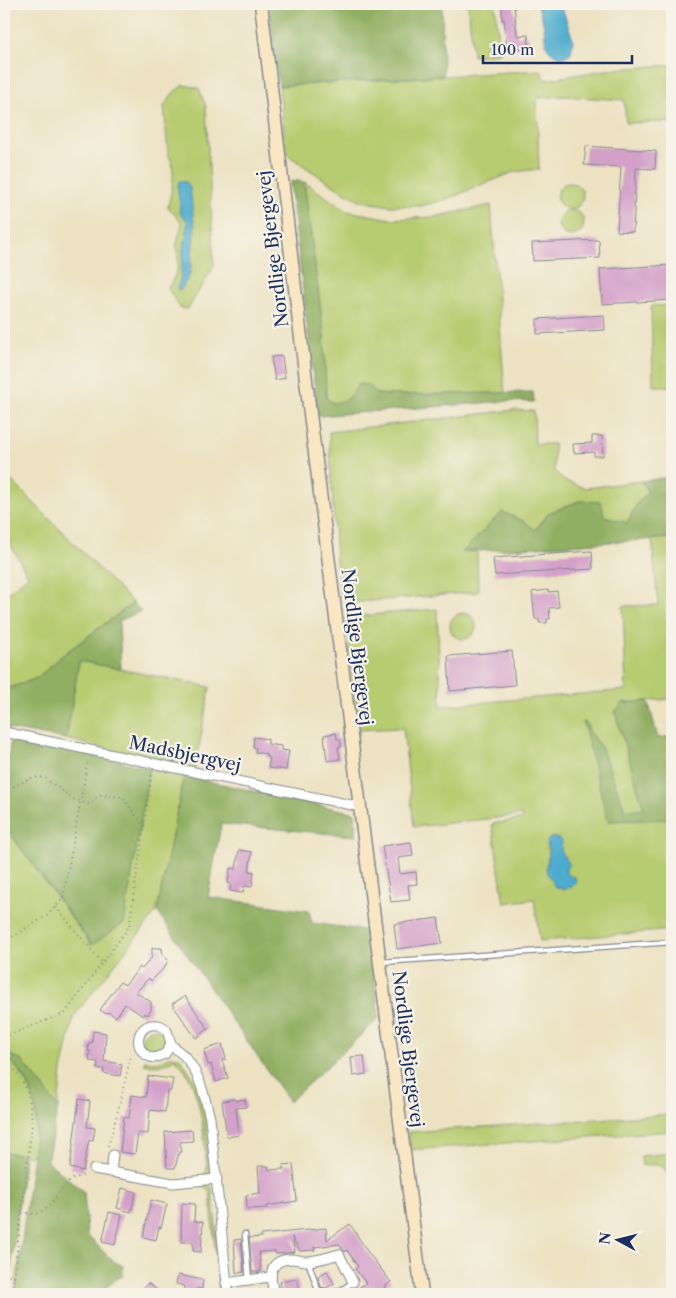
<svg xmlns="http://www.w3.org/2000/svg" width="676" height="1298" font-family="'Libre Caslon Text',serif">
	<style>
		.green { fill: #b7cb6f; stroke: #697d66 }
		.forest { fill: #91af62; stroke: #566f60 }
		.water { fill: #4eaccd; stroke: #346e96 }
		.building { fill: #d3a0c9 }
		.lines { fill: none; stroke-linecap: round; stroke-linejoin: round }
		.lane-casing { stroke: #848890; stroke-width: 7 }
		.street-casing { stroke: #848890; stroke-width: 11 }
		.secondary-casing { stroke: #848890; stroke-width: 15 }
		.path { stroke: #848890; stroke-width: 2; stroke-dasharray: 1 4; stroke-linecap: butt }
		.lane { stroke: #fff; stroke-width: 4.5 }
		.street { stroke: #fff; stroke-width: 9 }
		.secondary { stroke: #f9e7c3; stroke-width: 12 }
		.labels { text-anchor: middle; stroke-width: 4.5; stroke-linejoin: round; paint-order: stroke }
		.street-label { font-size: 18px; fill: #1b2f5e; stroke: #f7f3e8 }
	</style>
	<rect width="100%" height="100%" fill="#f7f3e8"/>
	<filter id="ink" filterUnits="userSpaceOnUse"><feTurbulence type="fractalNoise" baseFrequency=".02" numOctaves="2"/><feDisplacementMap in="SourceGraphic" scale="10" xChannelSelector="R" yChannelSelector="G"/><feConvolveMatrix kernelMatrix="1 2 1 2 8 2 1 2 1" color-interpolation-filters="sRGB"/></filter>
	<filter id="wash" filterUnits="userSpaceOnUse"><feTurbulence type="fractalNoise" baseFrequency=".0096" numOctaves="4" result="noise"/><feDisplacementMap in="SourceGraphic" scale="20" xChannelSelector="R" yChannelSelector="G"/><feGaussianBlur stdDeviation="1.12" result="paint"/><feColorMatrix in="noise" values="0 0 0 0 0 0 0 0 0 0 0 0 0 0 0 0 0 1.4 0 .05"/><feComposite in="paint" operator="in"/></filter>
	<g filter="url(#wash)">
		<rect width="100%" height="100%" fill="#ece2c2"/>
		<g class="green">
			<path d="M468 4H495L500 53 473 56Z"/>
			<path d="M672 65V122L626 123 624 100 562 96 537 98 539 169 514 172 447 199 422 206H390L361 201 337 188 286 154 279 86 541 70 544 80 612 69Z"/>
			<path d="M183 85 199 88 206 107 214 266 188 309 180 308 168 289 177 271 178 257 176 248 182 223 168 207C171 190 178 170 168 154L164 106 173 93Z"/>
			<path d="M304 182 347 211 391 219 434 217 491 205 505 394 389 395 376 394 369 385 343 402 333 403 326 398 324 336Z"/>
			<circle cx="570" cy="196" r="13"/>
			<circle cx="571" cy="223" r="13"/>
			<path d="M672 305V386H653L651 306Z"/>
			<path d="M513 410 534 411 535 444H554V471L565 481 586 488 641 481 648 492 637 504 627 523 604 516 600 502 579 501 549 513 535 530 524 521 463 552 477 551 478 592 347 603 341 598 336 561 329 432Z"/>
			<path d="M4 473 133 603 64 654 37 678 4 690V638L7 628 6 616 4 613V596L28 576 4 533Z"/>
			<path d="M672 538V699L623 703 615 712 644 809 625 810 601 747 594 739 585 722 608 821 672 819V930L540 941 534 899 504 903 492 824 522 819V815L414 827 403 728 358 730 346 617 437 609 441 706 626 690 623 606 658 605 652 539Z"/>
			<circle cx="463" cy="626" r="13"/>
			<path d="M79 661 210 687 195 769 66 739Z"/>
			<path d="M149 768 184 776 157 911 74 1016 62 1071 58 1108 42 1085 21 1060 4 1052V825L91 945 124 923Z"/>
			<circle cx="154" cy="1041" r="12"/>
			<path d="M4 1053C40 1093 39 1105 32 1156L4 1152Z"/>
			<path d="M171 1056 179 1057C207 1089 207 1132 211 1172L207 1176H203L207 1170C204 1138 202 1081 175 1059L159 1066 144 1064 145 1060C156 1064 160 1061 171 1056Z"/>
			<path d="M672 1114V1131L410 1150 408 1132Z"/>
			<path d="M672 1153V1184C667 1167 661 1162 642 1166L641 1156Z"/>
			<path d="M208 1184 212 1188 223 1294H219L210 1192 201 1185Z"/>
		</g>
		<g class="forest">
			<path d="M269 4H442L443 76 279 86Z"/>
			<path d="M298 181 304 182 324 336 326 398 333 403C348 401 351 397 358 384L369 385 376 394 389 395 533 392 534 402 507 401 318 416 290 182Z"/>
			<path d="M672 477V538L462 552 502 512 524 521 535 530 549 513 579 501 601 502 604 516 627 523 637 504 648 492 641 481Z"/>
			<path d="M133 603 141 611 119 621 121 669 79 661 66 739 4 728V690L37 678 64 654Z"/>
			<path d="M648 701 658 738 672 736V819L608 821 583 722H585L594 739 601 747 625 810 644 809 615 712 623 703Z"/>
			<path d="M12 737 149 768 124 923 92 945 4 825V778Z"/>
			<path d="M184 776 355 813 356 836 221 824 208 897 309 911 312 923 369 931 379 1018 289 1102 157 911Z"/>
			<path d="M4 1052 21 1060 42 1085 58 1108 47 1161 84 1192 87 1235 113 1261 123 1266V1276L117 1279 98 1294H15L37 1124C36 1103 32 1086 19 1070 14 1064 7 1059 4 1052Z"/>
			<path d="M4 1152 22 1155 24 1160 8 1294H4Z"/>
		</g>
		<g class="water">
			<path d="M537 4H561L573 40 571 53 562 58C543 49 546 45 544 27 543 19 539 11 537 4Z"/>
			<path d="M179 181 186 182 190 188 194 223 195 225 190 274 181 290 177 289C185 272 179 252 187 235L185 234 188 222 179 212C182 200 175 192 179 181Z"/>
			<path d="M554 837 559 839 562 842 561 852 569 863 566 869V874L576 878 574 885 564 890 554 886 552 880 547 873 546 867 549 854 547 842 550 838Z"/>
		</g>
		<g id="blocks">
			<g class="building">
				<path d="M502 4H514L517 36 528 35 529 47 507 49 504 19 502 20Z"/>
				<path d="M586 146 656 151 655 169 636 168 633 232 617 231 621 167 584 165Z"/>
				<path d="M599 240 600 258 533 261 532 243Z"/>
				<path d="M672 265V300L602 304 600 269Z"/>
				<path d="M604 315 605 330 537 334V319Z"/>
				<path d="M282 356 285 378 275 380 271 357Z"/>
				<path d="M592 436H602L603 456H594V452L574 453 573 444 592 443Z"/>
				<path d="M592 551 593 569 495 575 493 558Z"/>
				<path d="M548 590V592L557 591 559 607 549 608 550 619H547V623H539V619H535L532 592Z"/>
				<path d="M512 651 515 685 450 691 448 656Z"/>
				<path d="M336 733 337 739H340L341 747H338L340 759 327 761 324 735Z"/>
				<path d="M254 737 268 739V744L281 746V750L289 751 286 770 268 768 270 758 266 757V754L255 752 256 748 253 747Z"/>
				<path d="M411 842 413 856 398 858 400 874 416 872 417 884 408 885 410 900 391 902 382 846Z"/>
				<path d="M239 850 252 852 249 871 254 872 252 887 244 886 243 893 230 891 231 884 228 883 230 868 236 869Z"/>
				<path d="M438 918 442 943 397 949 394 924Z"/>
				<path d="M152 948H162L163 956 168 960 165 967 151 981 149 978 136 992 151 1002V1010L148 1015 144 1013 143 1016 125 1004 116 1017 108 1012 106 1014 100 1010 120 982 125 985 140 967 142 969 152 957Z"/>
				<path d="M185 996 208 1029 196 1038 172 1004Z"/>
				<path d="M93 1031 106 1033 104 1061 122 1064 120 1076 103 1073 104 1069H97L98 1062 89 1061 90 1051H88L89 1042 92 1043Z"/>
				<path d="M222 1044 226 1059 222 1060 228 1078 216 1082 211 1064 208 1065 204 1050Z"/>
				<path d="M364 1056 366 1074 353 1076 351 1057Z"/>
				<path d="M148 1076 173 1079 171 1091H167L165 1112 150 1110 148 1134 138 1133 135 1154 120 1152 124 1117 129 1118 132 1095 146 1097Z"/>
				<path d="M79 1099 90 1101 87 1127 95 1128 93 1141 89 1140 83 1171 70 1168Z"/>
				<path d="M235 1099V1101L245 1099 246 1107 236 1108 239 1135 227 1137 222 1101Z"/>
				<path d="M192 1130 193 1141 180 1142 181 1152H179L175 1168H167L165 1132Z"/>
				<path d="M293 1164 297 1201 267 1206 268 1208 247 1209 246 1195 260 1193 258 1166H268L269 1170 284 1169 283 1165Z"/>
				<path d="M122 1188 136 1192 131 1212 117 1208Z"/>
				<path d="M151 1200 167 1204 161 1228 159 1227 156 1240 143 1237Z"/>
				<path d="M182 1203 195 1204 194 1221 203 1222 201 1252 193 1251V1242H181Z"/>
				<path d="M109 1212 122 1215 115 1245 102 1242Z"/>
				<path d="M350 1224 367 1251 391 1282 384 1287 389 1294H350L366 1283 355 1269 358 1267 347 1250 345 1252 339 1244 314 1247 315 1250 300 1251 292 1237 295 1252 276 1254 275 1251 259 1252 261 1272H252L249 1238 262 1237 261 1235 326 1228 327 1240Z"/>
				<path d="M241 1239 244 1272 236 1273 234 1240Z"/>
				<path d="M327 1271 334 1284 326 1288 321 1287 318 1276Z"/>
				<path d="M178 1275 203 1280 202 1289 197 1288 195 1294H184L185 1286 176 1284Z"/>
				<path d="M297 1279 301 1294H283L280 1282Z"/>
				<path d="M148 1283 161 1293 163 1294H139Z"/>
			</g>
		</g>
	</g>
	<g filter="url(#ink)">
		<use href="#blocks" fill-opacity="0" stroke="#848890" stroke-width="1"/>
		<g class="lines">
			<g class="lane-casing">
				<g id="lane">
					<path d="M381 962 672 942"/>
					<path d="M245 1234 249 1280"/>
					<path d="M308 1261 318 1290C333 1296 341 1291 353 1282"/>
				</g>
			</g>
			<g class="street-casing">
				<g id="street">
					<path d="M4 732 361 807"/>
					<path d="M171 1044 165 1054 154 1058C130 1053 136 1021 158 1025 171 1028 167 1038 172 1045 176 1050 182 1053 186 1058 200 1074 205 1098 210 1118L228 1294"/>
					<path d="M94 1169 173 1183 217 1179"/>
					<path d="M111 1172 113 1155"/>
					<path d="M226 1283 270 1277"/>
					<path d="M274 1294C270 1277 267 1260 291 1259 297 1259 302 1261 307 1261 318 1261 329 1257 339 1254L353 1282"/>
				</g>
			</g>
			<g class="secondary-casing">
				<path id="secondary" d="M261 4 311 422 422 1294"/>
			</g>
			<g class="path">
				<path d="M4 619V626"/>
				<path d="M4 791 31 778 44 777 73 799 88 804 100 795 123 797 144 827"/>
				<path d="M56 907 102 963"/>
				<path d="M4 942 48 915 63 898 88 760"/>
				<path d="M4 1037 65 1013 129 927 152 772"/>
				<path d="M4 1059C25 1078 31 1096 32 1123L12 1294"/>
				<path d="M108 1146C118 1115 124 1083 132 1052"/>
				<path d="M22 1213C27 1213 34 1215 38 1213 57 1207 59 1177 87 1175"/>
				<path d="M4 1274 14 1278"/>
			</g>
			<use href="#lane" class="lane"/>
			<use href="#street" class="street"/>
			<use href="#secondary" class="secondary"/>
		</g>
	</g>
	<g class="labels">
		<g class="street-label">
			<text transform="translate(273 249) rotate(-97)" y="6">Nordlige Bjergevej</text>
			<text transform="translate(357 647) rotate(83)" y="6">Nordlige Bjergevej</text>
			<text transform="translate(185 754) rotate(12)" y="6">Madsbjergvej</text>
			<text transform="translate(408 1049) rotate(83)" y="6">Nordlige Bjergevej</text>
		</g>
	</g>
	<rect width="676" height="1298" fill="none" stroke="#f7f3e8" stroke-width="20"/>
	<g transform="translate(618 1240) rotate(277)" stroke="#f7f3e8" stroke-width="4" paint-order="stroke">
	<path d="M0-4L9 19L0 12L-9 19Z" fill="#1b2f5e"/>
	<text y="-8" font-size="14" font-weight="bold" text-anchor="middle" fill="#1b2f5e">N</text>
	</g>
	<path d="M483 55v8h149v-8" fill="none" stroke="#1b2f5e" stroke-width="2.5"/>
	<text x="491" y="55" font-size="15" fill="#1b2f5e" stroke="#f7f3e8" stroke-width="4" paint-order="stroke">100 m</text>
</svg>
